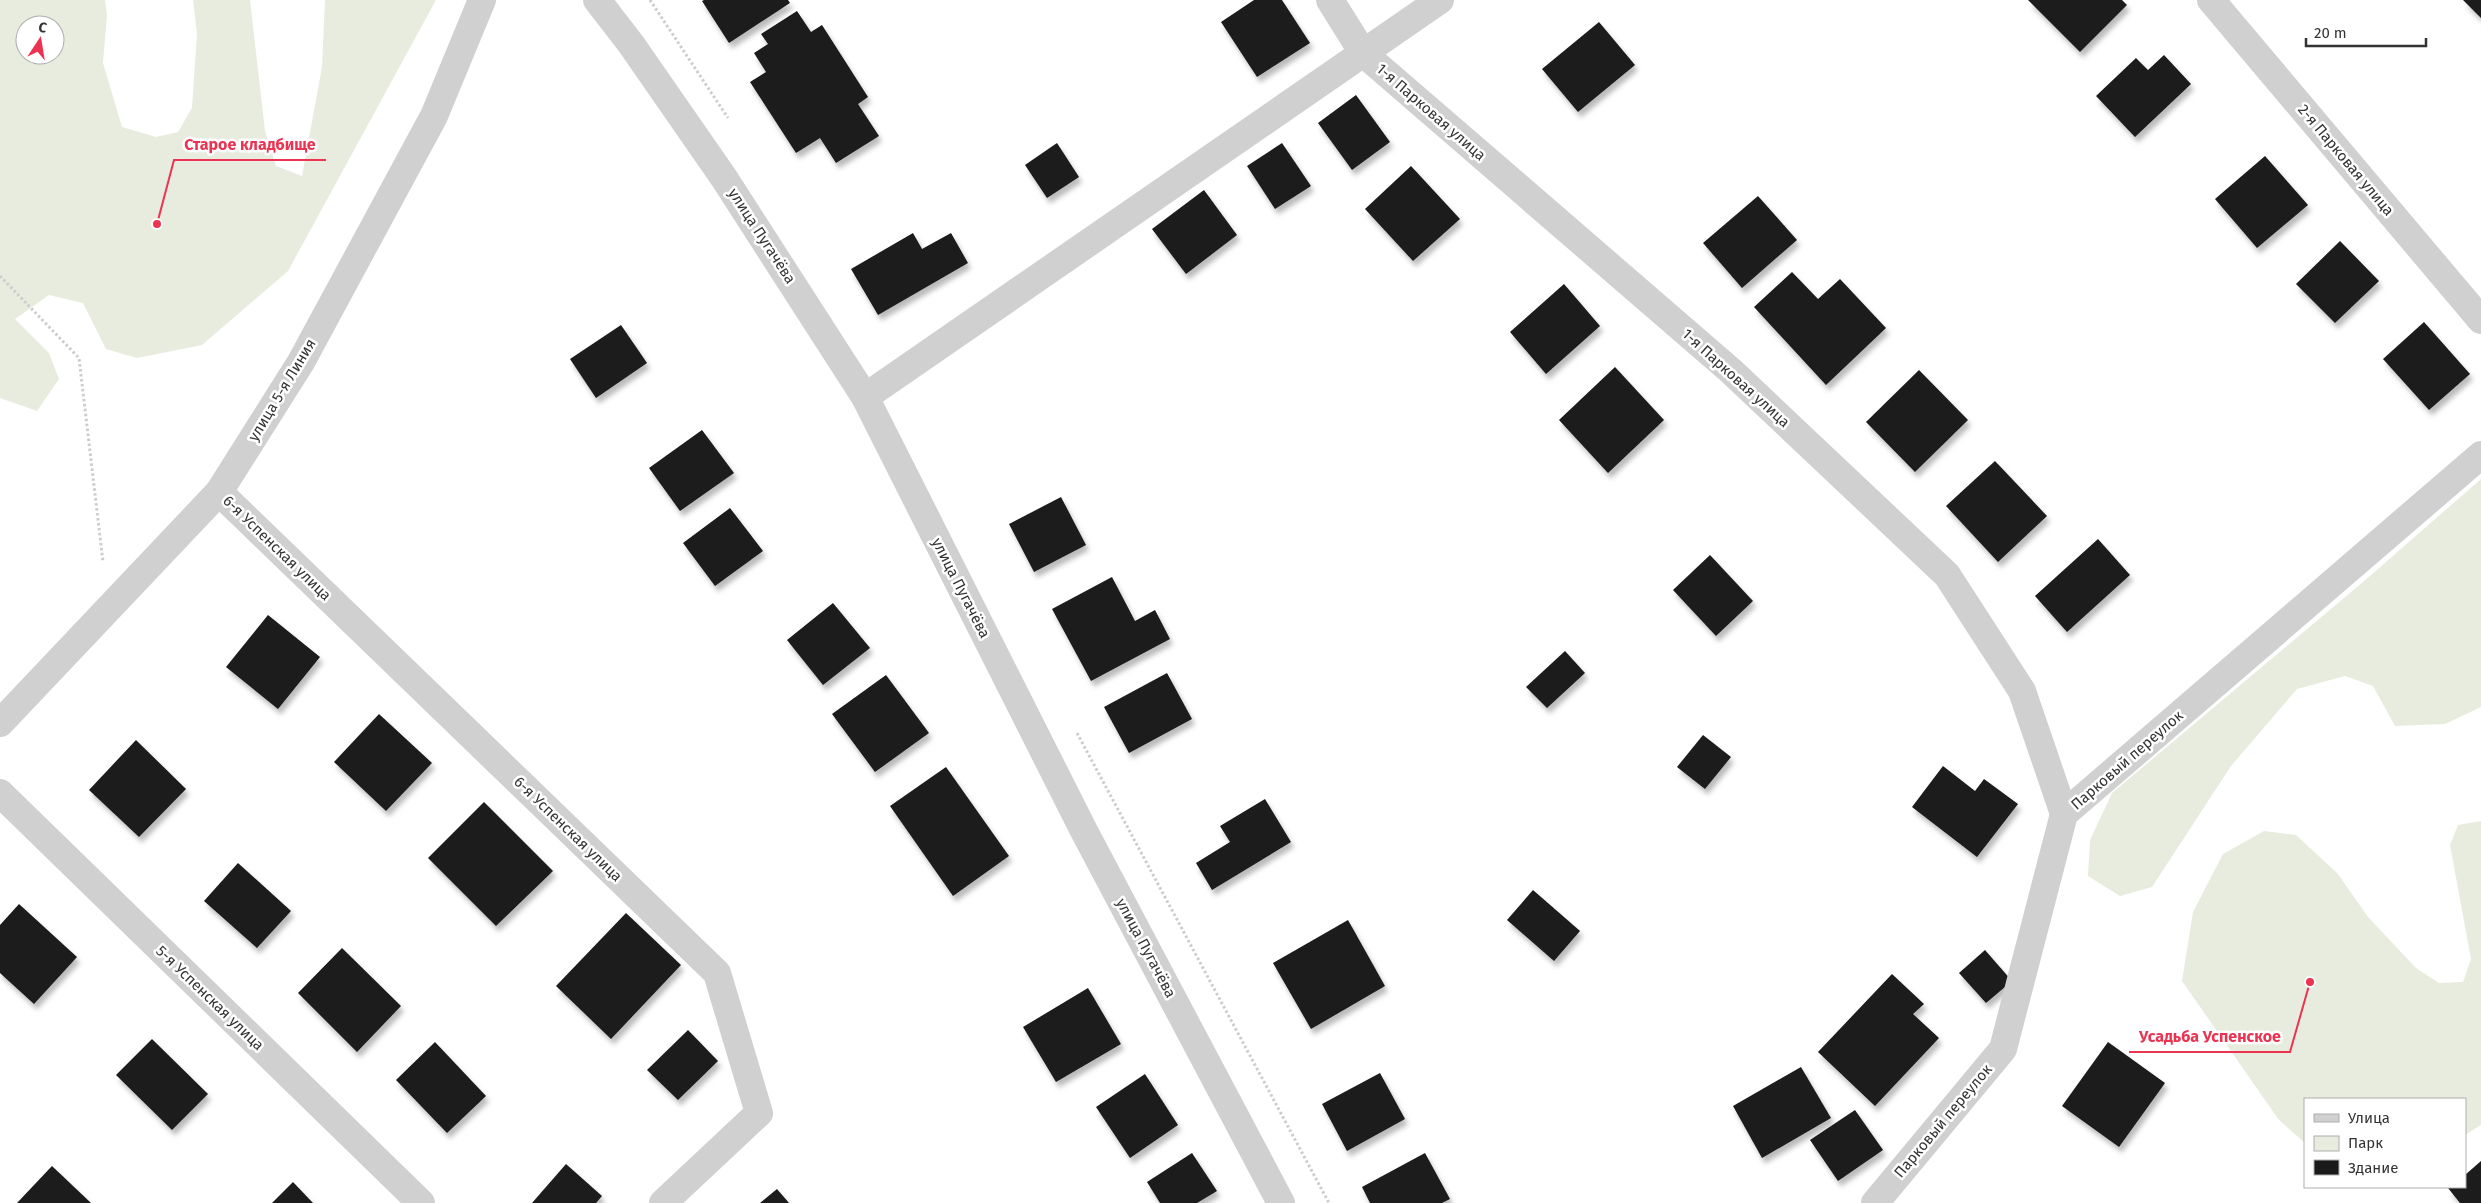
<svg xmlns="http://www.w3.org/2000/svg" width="2481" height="1203" font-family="'Fira Sans',sans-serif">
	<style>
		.green { fill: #e7ecde; fill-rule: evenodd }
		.building { fill: #1a1a1a; filter: url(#shadow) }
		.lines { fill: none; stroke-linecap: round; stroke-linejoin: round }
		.path { stroke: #cdcdcd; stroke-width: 3; stroke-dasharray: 2.5 2.5; stroke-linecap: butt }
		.minor { stroke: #d0d0d0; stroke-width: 28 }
		.labels { text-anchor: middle; stroke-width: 5; stroke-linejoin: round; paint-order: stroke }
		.street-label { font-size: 15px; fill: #333; stroke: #fff }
		.leader { fill: none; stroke: #eb3352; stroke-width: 2 }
		.callout-dot { fill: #eb3352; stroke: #fff; stroke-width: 2 }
		.callout-label { font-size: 16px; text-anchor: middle; font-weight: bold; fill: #eb3352; stroke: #fff; stroke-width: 5; stroke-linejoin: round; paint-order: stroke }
	</style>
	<defs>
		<filter id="shadow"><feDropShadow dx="3" dy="5.5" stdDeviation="2.5" flood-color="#0004"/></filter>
	</defs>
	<rect width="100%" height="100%" fill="#fff"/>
	<g class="green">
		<path d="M0 0H105L107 15 103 63 122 127 156 137 178 132 192 108 197 34 193 0H250L265 131 276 166 302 176 322 67 325 0H436L288 271 202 345 137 358 106 349 83 303 49 295 15 319 49 353 59 379 37 411 0 398ZM25 25H55V55H25Z"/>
		<path d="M2481 479V707L2445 724 2395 726 2373 686 2345 676 2297 689 2231 766 2152 887 2120 896 2088 876 2090 840 2112 793 2363 582Z"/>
		<path d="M2481 821V1125L2465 1135V1099H2305V1143L2279 1120 2182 981 2193 912 2223 854 2264 831 2296 835 2338 874 2368 917 2416 968 2439 983 2463 982 2471 959 2450 845 2458 825Z"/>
	</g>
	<g class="building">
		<path d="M704 0H788L790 3 729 43 702 1Z"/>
		<path d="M1254 0H1282L1310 43 1257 77 1221 22Z"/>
		<path d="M2028 0H2122L2127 5 2080 52Z"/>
		<path d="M2463 0H2481V18Z"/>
		<path d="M797 11 811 32 822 25 868 97 858 104 879 136 836 163 820 138 796 153 750 82 766 72 754 53 768 44 761 34Z"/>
		<path d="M1599 22 1635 65 1578 112 1542 69Z"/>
		<path d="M2164 55 2191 84 2135 137 2096 96 2136 58 2148 70Z"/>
		<path d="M1356 95 1390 142 1352 170 1318 123Z"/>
		<path d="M1057 143 1079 177 1047 198 1025 165Z"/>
		<path d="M1282 143 1311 186 1275 209 1247 166Z"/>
		<path d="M2265 156 2308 205 2257 248 2215 199Z"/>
		<path d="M1411 166 1460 219 1413 261 1365 209Z"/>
		<path d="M1204 190 1237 235 1186 274 1152 229Z"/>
		<path d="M1758 196 1797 240 1742 288 1703 243Z"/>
		<path d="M913 233 922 249 951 233 968 263 878 315 851 269Z"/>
		<path d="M2340 241 2379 281 2335 323 2296 284Z"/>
		<path d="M1792 272 1818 299 1840 279 1886 328 1826 385 1754 307Z"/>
		<path d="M1564 284 1600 326 1546 374 1510 332Z"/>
		<path d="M2424 322 2470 374 2429 410 2383 359Z"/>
		<path d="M621 325 647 363 596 398 570 359Z"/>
		<path d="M1615 367 1664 420 1608 473 1559 420Z"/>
		<path d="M1919 370 1968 420 1915 472 1866 422Z"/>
		<path d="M702 430 734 473 680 511 649 468Z"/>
		<path d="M1995 461 2047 516 1998 562 1946 506Z"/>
		<path d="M1061 497 1086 545 1034 572 1009 524Z"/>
		<path d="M730 508 763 551 715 586 683 543Z"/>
		<path d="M2098 539 2130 575 2067 632 2035 596Z"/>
		<path d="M1710 555 1753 601 1716 636 1673 590Z"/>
		<path d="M1112 577 1135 621 1155 610 1170 639 1091 681 1052 609Z"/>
		<path d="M833 603 870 648 823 685 787 640Z"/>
		<path d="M268 615 320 657 278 709 226 667Z"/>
		<path d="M1565 651 1585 673 1547 708 1526 687Z"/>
		<path d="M1167 673 1192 719 1129 753 1104 707Z"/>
		<path d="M886 675 929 733 875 772 832 714Z"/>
		<path d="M379 714 432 763 386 811 334 762Z"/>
		<path d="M1703 735 1731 757 1705 789 1677 767Z"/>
		<path d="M136 740 186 789 139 837 89 790Z"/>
		<path d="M1943 766 1975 791 1984 779 2018 804 1977 857 1912 807Z"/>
		<path d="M946 767 1009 856 953 896 890 806Z"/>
		<path d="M1265 799 1291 842 1212 890 1196 863 1230 842 1220 826Z"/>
		<path d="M484 802 553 871 496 926 428 858Z"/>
		<path d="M238 863 291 911 257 948 204 901Z"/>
		<path d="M1533 890 1580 931 1554 961 1507 920Z"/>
		<path d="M19 904 77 957 34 1004 0 973V925Z"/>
		<path d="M626 913 681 965 611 1039 556 986Z"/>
		<path d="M1348 920 1385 986 1311 1029 1273 963Z"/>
		<path d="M342 948 401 1006 357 1052 298 993Z"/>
		<path d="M1985 950 2012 981 1986 1003 1959 973Z"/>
		<path d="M1892 974 1924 1004 1913 1014 1939 1038 1875 1106 1818 1052Z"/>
		<path d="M1088 988 1121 1044 1056 1082 1023 1027Z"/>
		<path d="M688 1030 718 1061 678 1100 647 1070Z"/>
		<path d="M152 1039 208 1094 172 1130 116 1075Z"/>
		<path d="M435 1042 486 1096 447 1133 396 1080Z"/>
		<path d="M2108 1042 2165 1083 2119 1147 2062 1106Z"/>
		<path d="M1801 1067 1831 1118 1762 1158 1733 1106Z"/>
		<path d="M1380 1073 1405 1119 1347 1151 1322 1104Z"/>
		<path d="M1145 1074 1178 1125 1130 1158 1096 1107Z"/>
		<path d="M1855 1110 1883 1150 1838 1181 1810 1140Z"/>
		<path d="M1192 1153 1217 1191 1197 1203H1160L1147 1182Z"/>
		<path d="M1425 1153 1450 1199 1442 1203H1370L1362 1187Z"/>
		<path d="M2481 1161V1203H2460L2448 1188 2465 1187V1175Z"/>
		<path d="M566 1164 602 1196 596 1203H532Z"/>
		<path d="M52 1166 91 1203H17Z"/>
		<path d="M293 1182 313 1203H272Z"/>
		<path d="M777 1189 789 1203H760Z"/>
	</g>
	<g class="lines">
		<g class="path">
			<path d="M650 0 728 118"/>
			<path d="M0 276 79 358 103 562"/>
			<path d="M1077 733 1329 1203"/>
		</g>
		<g class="minor">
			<path d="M597 0 631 44 724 178 865 397 1084 831 1281 1203"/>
			<path d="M1330 0 1363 53 1731 371 1947 575 2022 691 2064 814"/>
			<path d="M2211 0 2481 320"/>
			<path d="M865 397 1440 0"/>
			<path d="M219 492 717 973 759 1113 663 1203"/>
			<path d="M0 723 219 492 301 362 434 116 482 0"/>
			<path d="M0 793 421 1203"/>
			<path d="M1875 1203 2003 1049 2064 814 2481 455"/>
		</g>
	</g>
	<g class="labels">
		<g class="street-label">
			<text transform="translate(1431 112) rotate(41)" y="5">1-я Парковая улица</text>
			<text transform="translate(2346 160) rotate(50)" y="5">2-я Парковая улица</text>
			<text transform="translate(762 236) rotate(57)" y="5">улица Пугачёва</text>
			<text transform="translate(1736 378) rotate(42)" y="5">1-я Парковая улица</text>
			<text transform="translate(282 390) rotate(-59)" y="5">улица 5-я Линия</text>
			<text transform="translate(277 548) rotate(44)" y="5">6-я Успенская улица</text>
			<text transform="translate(961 588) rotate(63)" y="5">улица Пугачёва</text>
			<text transform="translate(2127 760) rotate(-41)" y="5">Парковый переулок</text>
			<text transform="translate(568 829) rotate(44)" y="5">6-я Успенская улица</text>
			<text transform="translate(1146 948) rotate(62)" y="5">улица Пугачёва</text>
			<text transform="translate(210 998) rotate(44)" y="5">5-я Успенская улица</text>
			<text transform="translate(1943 1121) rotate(-50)" y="5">Парковый переулок</text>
		</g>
	</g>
	<path class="leader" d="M157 224L174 160H326M2310 982L2290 1052H2129"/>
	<g class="callout-dot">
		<circle cx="157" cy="224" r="5"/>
		<circle cx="2310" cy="982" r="5"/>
	</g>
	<g class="callout-label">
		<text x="250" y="150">Старое кладбище</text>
		<text x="2210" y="1042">Усадьба Успенское</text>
	</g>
	<rect x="2304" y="1098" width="162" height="90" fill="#ffffff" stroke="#adadad"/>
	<rect x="2314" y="1114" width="25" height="8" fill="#d0d0d0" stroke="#adadad"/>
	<text x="2348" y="1123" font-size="15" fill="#333333">Улица</text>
	<rect x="2314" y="1136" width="25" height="15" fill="#e7ecde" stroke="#adadad"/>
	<text x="2348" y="1148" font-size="15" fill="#333333">Парк</text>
	<rect x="2314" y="1160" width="25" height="15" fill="#1a1a1a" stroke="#adadad"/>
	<text x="2348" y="1173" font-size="15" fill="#333333">Здание</text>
	<g transform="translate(40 40) rotate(12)"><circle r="24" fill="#ffffff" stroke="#adadad"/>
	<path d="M0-4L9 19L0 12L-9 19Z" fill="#eb3352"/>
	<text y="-8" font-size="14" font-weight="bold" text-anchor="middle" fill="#333333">С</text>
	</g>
	<path d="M2306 38v8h120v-8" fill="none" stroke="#333333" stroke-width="2.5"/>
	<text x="2314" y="38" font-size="15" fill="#333333" stroke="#ffffff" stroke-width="4" paint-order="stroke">20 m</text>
</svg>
